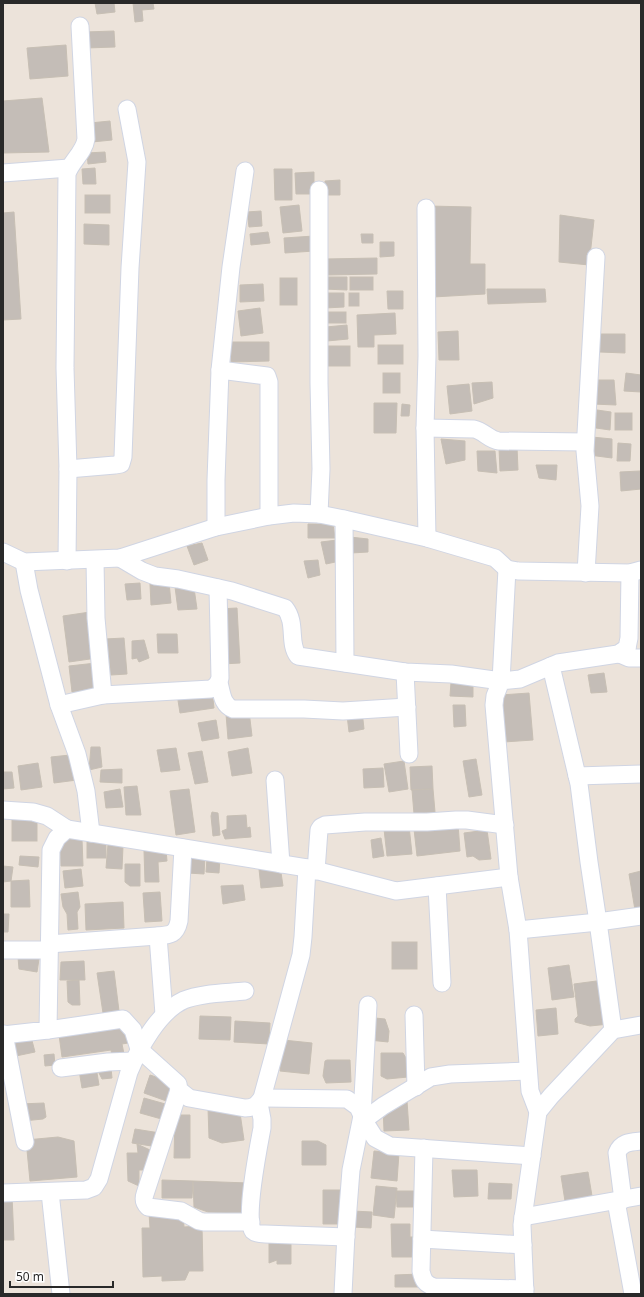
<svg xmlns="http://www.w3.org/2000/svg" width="644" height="1297" font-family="'Noto Sans',sans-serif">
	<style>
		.building { fill: #c4bdb7; stroke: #c7bfb4 }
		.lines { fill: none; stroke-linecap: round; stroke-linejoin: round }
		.minor-casing { stroke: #d0d5e3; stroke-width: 19 }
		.minor { stroke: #fff; stroke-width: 17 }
	</style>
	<rect width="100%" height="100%" fill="#ece3da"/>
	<g class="building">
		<path d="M95 3H114L115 12 97 14Z"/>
		<path d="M133 3H153L154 9 142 10 143 21 135 22Z"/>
		<path d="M114 31 115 47 86 48 85 32Z"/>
		<path d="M66 45 68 76 30 79 27 48Z"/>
		<path d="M42 98 49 152 3 153V101Z"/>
		<path d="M110 121 112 140 92 142 90 123Z"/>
		<path d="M105 152 106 162 88 164 87 153Z"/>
		<path d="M95 168 96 184H83L82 169Z"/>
		<path d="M274 169H292V200H275Z"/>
		<path d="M314 172V194H296L295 173Z"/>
		<path d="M340 180V195H325V181Z"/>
		<rect x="85" y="195" width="25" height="18"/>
		<path d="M299 205 302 231 283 233 280 207Z"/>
		<path d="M429 206 471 207 470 264H485V294L433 297Z"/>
		<path d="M261 211 262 226 249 227 247 212Z"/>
		<path d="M14 212 21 319 3 320V213Z"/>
		<path d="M560 215 594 220 589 265 559 262Z"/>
		<path d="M84 224 109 225V245L84 244Z"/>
		<path d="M268 232 270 243 251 245 250 234Z"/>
		<path d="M361 234H373V243H362Z"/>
		<path d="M314 236V251L285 253 284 238Z"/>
		<path d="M380 242H394V256L380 257Z"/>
		<path d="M377 258V274L326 275 325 259Z"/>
		<path d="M324 277H347V290L324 289Z"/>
		<rect x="350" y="277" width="23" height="13"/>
		<rect x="280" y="278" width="17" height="27"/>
		<path d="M263 284 264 301 240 302V285Z"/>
		<path d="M487 289H545L546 302 488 304Z"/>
		<path d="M387 291H403V309H388Z"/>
		<path d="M324 293H344V307L325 308Z"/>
		<rect x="349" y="293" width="10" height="13"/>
		<path d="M260 308 263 333 241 336 238 311Z"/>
		<rect x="326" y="312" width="20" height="11"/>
		<path d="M395 313 396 334 374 335V347H358L357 315Z"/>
		<path d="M347 325 348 339 327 341 326 327Z"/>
		<path d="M458 331 459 360H439L438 332Z"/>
		<path d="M601 334H625V353L600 352Z"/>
		<path d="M231 342H269V361L231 362Z"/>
		<rect x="378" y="345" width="25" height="19"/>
		<rect x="327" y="346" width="23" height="20"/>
		<rect x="383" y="373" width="17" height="20"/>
		<path d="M626 373 641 375V392L624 391Z"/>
		<path d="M596 380H614L616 405 593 404Z"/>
		<path d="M492 382 493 398 474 404 472 383Z"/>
		<path d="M469 384 472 411 450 414 447 386Z"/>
		<path d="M374 403H397L396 433H374Z"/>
		<path d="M402 404 410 405 409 416H401Z"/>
		<path d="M597 410 611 412 610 430 596 428Z"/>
		<rect x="615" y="413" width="17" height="17"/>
		<path d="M592 437 612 439V458L589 455Z"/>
		<path d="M441 439 465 441V460L446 464Z"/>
		<path d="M618 443 631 444 630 461H617Z"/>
		<path d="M517 447 518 470 500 471 499 448Z"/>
		<path d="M477 451H495L497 473 478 471Z"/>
		<path d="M536 465H557L556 480 539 478Z"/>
		<path d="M640 471 641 489 621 491 620 472Z"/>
		<path d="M308 524H333L335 538H308Z"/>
		<path d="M350 537 368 539V552L351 553Z"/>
		<path d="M337 540 340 561 326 564 321 542Z"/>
		<path d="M202 543 208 560 194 565 187 546Z"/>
		<path d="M318 560 320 575 308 578 304 561Z"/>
		<path d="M169 582 171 603 151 605 150 584Z"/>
		<path d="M140 583 141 599 127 600 125 584Z"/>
		<path d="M175 587 194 588 197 609 178 610Z"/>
		<path d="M237 608 240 663 222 664 218 609Z"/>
		<path d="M90 612 97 658 69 662 63 616Z"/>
		<path d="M157 634H177L178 653H158Z"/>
		<path d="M124 638 127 674 111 675 108 650 105 639Z"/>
		<path d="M144 640 149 658 139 662 137 658 132 659V641Z"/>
		<path d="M96 663 99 689 72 692 69 666Z"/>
		<path d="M604 673 607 692 591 693 588 675Z"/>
		<path d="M451 682 473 683V697L450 696Z"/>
		<path d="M212 690 214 708 180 713 177 694Z"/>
		<path d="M529 693 533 740 504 742 501 695Z"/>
		<path d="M453 705H465L466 726 454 727Z"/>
		<path d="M249 711 252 736 228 739 226 714Z"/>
		<path d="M362 711 364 729 349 732 347 715Z"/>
		<path d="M216 720 219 738 202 741 198 723Z"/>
		<path d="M91 747H100L102 767 89 770Z"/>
		<path d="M176 748 180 770 161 772 157 750Z"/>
		<path d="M248 748 252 773 232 776 228 752Z"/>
		<path d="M202 751 208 782 195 784 188 753Z"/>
		<path d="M70 755 77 780 54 783 51 757Z"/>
		<path d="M476 759 482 795 469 797 463 761Z"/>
		<path d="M404 761 408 789 389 792 384 764Z"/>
		<path d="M38 763 42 787 21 790 18 766Z"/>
		<path d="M432 766 433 789 411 790 410 767Z"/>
		<path d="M383 768 384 787 364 788 363 769Z"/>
		<path d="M122 769V783L100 782 101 770Z"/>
		<path d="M3 772H12L14 788 3 789Z"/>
		<path d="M137 786 141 815H126L124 787Z"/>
		<path d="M120 789 123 807 106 808 104 792Z"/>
		<path d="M189 789 195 832 176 835 170 791Z"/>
		<path d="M433 789 435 812 414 814 412 790Z"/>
		<path d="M212 812 218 813 220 835 213 836 211 816Z"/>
		<path d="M246 815 247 828 250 827 251 837 225 839 222 831 227 829V816Z"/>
		<rect x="12" y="817" width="25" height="24"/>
		<path d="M458 824 460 851 417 856 414 829Z"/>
		<path d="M409 826 412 854 387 856 384 829Z"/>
		<path d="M487 830 491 859 479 860 473 856 467 857 464 833Z"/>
		<path d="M381 838 384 856 373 858 371 840Z"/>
		<path d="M60 839H82L83 866H61Z"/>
		<rect x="87" y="839" width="19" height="19"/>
		<path d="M108 844 123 846 122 869 106 868Z"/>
		<path d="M166 850 167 861 158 862 159 882H145L144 851Z"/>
		<path d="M20 856 39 857 38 867 19 865Z"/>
		<path d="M189 856 205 857 204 874 188 873Z"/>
		<path d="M207 858H220L219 873 206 872Z"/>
		<path d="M125 864H140V886H130L125 882Z"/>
		<path d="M3 866 13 867 11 881 3 882Z"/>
		<path d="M280 866 283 886 261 888 259 869Z"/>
		<path d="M81 869 83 886 65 888 63 871Z"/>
		<path d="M641 871V908L635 910 629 874Z"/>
		<path d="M29 880 30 907H11V881Z"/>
		<path d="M243 885 245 900 223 904 221 886Z"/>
		<path d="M78 892 80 907 77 912 78 929 68 930 67 914 63 907 61 894Z"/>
		<path d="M160 892 162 921 145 922 143 893Z"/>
		<path d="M123 902 124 928 86 930 85 904Z"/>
		<path d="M3 914H9L8 932H3Z"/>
		<rect x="392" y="942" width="25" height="27"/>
		<path d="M18 957 39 959 37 972 19 969Z"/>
		<path d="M84 961 85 980H60L61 962Z"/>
		<path d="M569 965 574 997 552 1000 548 968Z"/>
		<path d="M114 971 119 1011 103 1013 97 973Z"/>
		<path d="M79 980 80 1005H72L68 1002 67 981Z"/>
		<path d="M604 980 609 1024 590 1026 575 1022V1019L578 1016 574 984Z"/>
		<path d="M556 1008 558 1034 538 1036 536 1010Z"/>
		<path d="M200 1016 231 1017 230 1040 199 1039Z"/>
		<path d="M375 1018 385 1019 389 1031 388 1042 369 1040Z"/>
		<path d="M235 1021 270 1023 269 1044 234 1042Z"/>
		<path d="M125 1025 128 1043 122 1044 124 1054 112 1056 111 1050 62 1057 59 1035Z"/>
		<path d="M30 1033 35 1052 11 1057 7 1039Z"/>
		<path d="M283 1040 312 1043 309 1074 280 1071Z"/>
		<path d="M381 1053H403L406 1058 408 1077 387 1079 381 1076Z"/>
		<path d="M54 1054 55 1065 45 1066 44 1055Z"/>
		<path d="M327 1060H350L351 1082 326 1083 323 1076 325 1061Z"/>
		<path d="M96 1067 99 1085 82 1088 79 1070Z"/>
		<path d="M111 1068 112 1078 102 1079 97 1069Z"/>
		<path d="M150 1075 178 1084 172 1103 144 1093Z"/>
		<path d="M144 1098 169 1105 165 1120 140 1113Z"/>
		<path d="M407 1101 409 1130 384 1131 383 1106Z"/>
		<path d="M44 1103 46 1117 43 1119 23 1121 20 1104Z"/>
		<path d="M208 1108 240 1113 244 1140 222 1143 209 1138Z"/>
		<path d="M175 1115H190V1158H174Z"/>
		<path d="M135 1129 160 1133 158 1147 132 1143Z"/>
		<path d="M58 1137 74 1141 77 1177 30 1181 26 1140Z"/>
		<path d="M302 1141H318L326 1145V1165H302Z"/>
		<path d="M137 1144 150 1150V1170H139V1186L128 1181 127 1153H138Z"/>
		<path d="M374 1151 399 1153 397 1181 371 1178Z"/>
		<path d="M452 1170H477L478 1196 454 1197Z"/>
		<path d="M588 1172 592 1196 565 1201 561 1176Z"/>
		<path d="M162 1180 193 1181 192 1198H162Z"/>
		<path d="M193 1181 248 1183 247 1213 208 1212 194 1207Z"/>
		<path d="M489 1183 512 1184 511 1199H488Z"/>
		<path d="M376 1186 397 1188 394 1218 373 1215Z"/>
		<path d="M323 1190H341L342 1224H323Z"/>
		<path d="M396 1191H416V1207H397Z"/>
		<path d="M3 1196H12L14 1240H3Z"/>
		<path d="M353 1211 372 1212 371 1228 353 1227Z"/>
		<path d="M183 1212 184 1227 202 1226 203 1271H189L185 1280 162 1281V1276L143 1277 142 1228H150L149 1213Z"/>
		<path d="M391 1224H410V1237H419V1257H392Z"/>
		<path d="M269 1238 291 1239V1264H277V1260L269 1263Z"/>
		<path d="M420 1274V1287H395V1275Z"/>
	</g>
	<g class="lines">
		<g class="minor-casing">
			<g id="minor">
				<path d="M3 173 69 168"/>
				<path d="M319 190V383L321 469 319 514"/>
				<path d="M426 208 427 356 425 428 427 538"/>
				<path d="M220 370 267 376 269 382V516"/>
				<path d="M425 428 474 429C484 431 489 440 499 441L585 442"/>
				<path d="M68 469 115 465 121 464 123 457 130 268 137 162 127 109"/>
				<path d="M344 519 345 663"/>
				<path d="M216 527V480L220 370 231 267 245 171"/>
				<path d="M3 552 24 562 120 558 216 527 269 516 294 513 319 514 344 519 427 538 495 558 507 569 518 571 630 573 641 570"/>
				<path d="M120 558 142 571 155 576 178 579 232 591 285 608C297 623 288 643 298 656L405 672 451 674 501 681 507 569"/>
				<path d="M95 560 96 618 103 695"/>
				<path d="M67 561 68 469 65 368 67 174C71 161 84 153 86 139L80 26"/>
				<path d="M24 562 29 590 59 705 77 754 86 791 91 833"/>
				<path d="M586 573 590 506 585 451 596 257"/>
				<path d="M627 648 622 655 629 658H641"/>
				<path d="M551 666 579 784 589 862 598 922 613 1030"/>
				<path d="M405 672 409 754"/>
				<path d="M219 683C222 693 222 705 233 709H304L343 711 407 707"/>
				<path d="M59 705 103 695 211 689C216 686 218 684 220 678L218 588"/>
				<path d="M577 776 641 774"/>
				<path d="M275 780 281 864"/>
				<path d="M3 810 33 812 47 816 67 829"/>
				<path d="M316 871 319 830 321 827 325 825 365 822H427L456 820H467L505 825"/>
				<path d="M509 877 494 705 495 696 501 681 520 679 558 663 618 654 627 648 629 638 630 573"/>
				<path d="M437 886 442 983"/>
				<path d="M518 930 530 1091 538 1112"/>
				<path d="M158 936 164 1014"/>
				<path d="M49 944 157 936C170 935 176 935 179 921L183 848"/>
				<path d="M3 950H49"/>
				<path d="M414 1015 416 1087"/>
				<path d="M48 1030 123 1019 133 1030 139 1049 178 1084 179 1090 189 1098 245 1108C254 1108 257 1105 262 1098L301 955 303 937 307 868"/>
				<path d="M4 1034 25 1142"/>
				<path d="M3 1035 48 1030 51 850 57 838 67 829 307 868 396 891 509 877 518 930 598 922 641 916"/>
				<path d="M61 1068 108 1062 133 1061"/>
				<path d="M179 1090 145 1194C143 1200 144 1203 148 1207L181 1211 199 1221 204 1222H251"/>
				<path d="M262 1098 347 1099 358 1107 366 1124 375 1138 390 1146 532 1156"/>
				<path d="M259 1103 262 1119V1128C259 1144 244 1220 253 1231 256 1234 261 1234 265 1234L346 1237"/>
				<path d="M364 1120 383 1106 431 1077 450 1074 528 1071"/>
				<path d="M424 1148 421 1271C423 1280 425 1284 434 1287L525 1289"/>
				<path d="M50 1192 61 1294"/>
				<path d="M3 1193 86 1190 94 1187 99 1179 129 1072C139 1048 159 1011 184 1000 201 993 226 993 245 991"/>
				<path d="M623 1200 617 1153C621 1142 631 1142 641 1141"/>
				<path d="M616 1201 633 1294"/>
				<path d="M523 1217 641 1196"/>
				<path d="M422 1239 523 1245"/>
				<path d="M343 1294 346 1234 351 1170 362 1116 368 1005"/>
				<path d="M525 1294 522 1225 538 1112 551 1096 613 1030 641 1025"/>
			</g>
		</g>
		<use href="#minor" class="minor"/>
	</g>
	<rect width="644" height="1297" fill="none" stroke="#292929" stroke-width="8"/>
	<path d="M10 1281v6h103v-6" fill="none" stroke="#292929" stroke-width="2"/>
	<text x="16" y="1281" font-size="12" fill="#292929" stroke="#ffffff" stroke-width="3" paint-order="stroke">50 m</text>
</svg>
